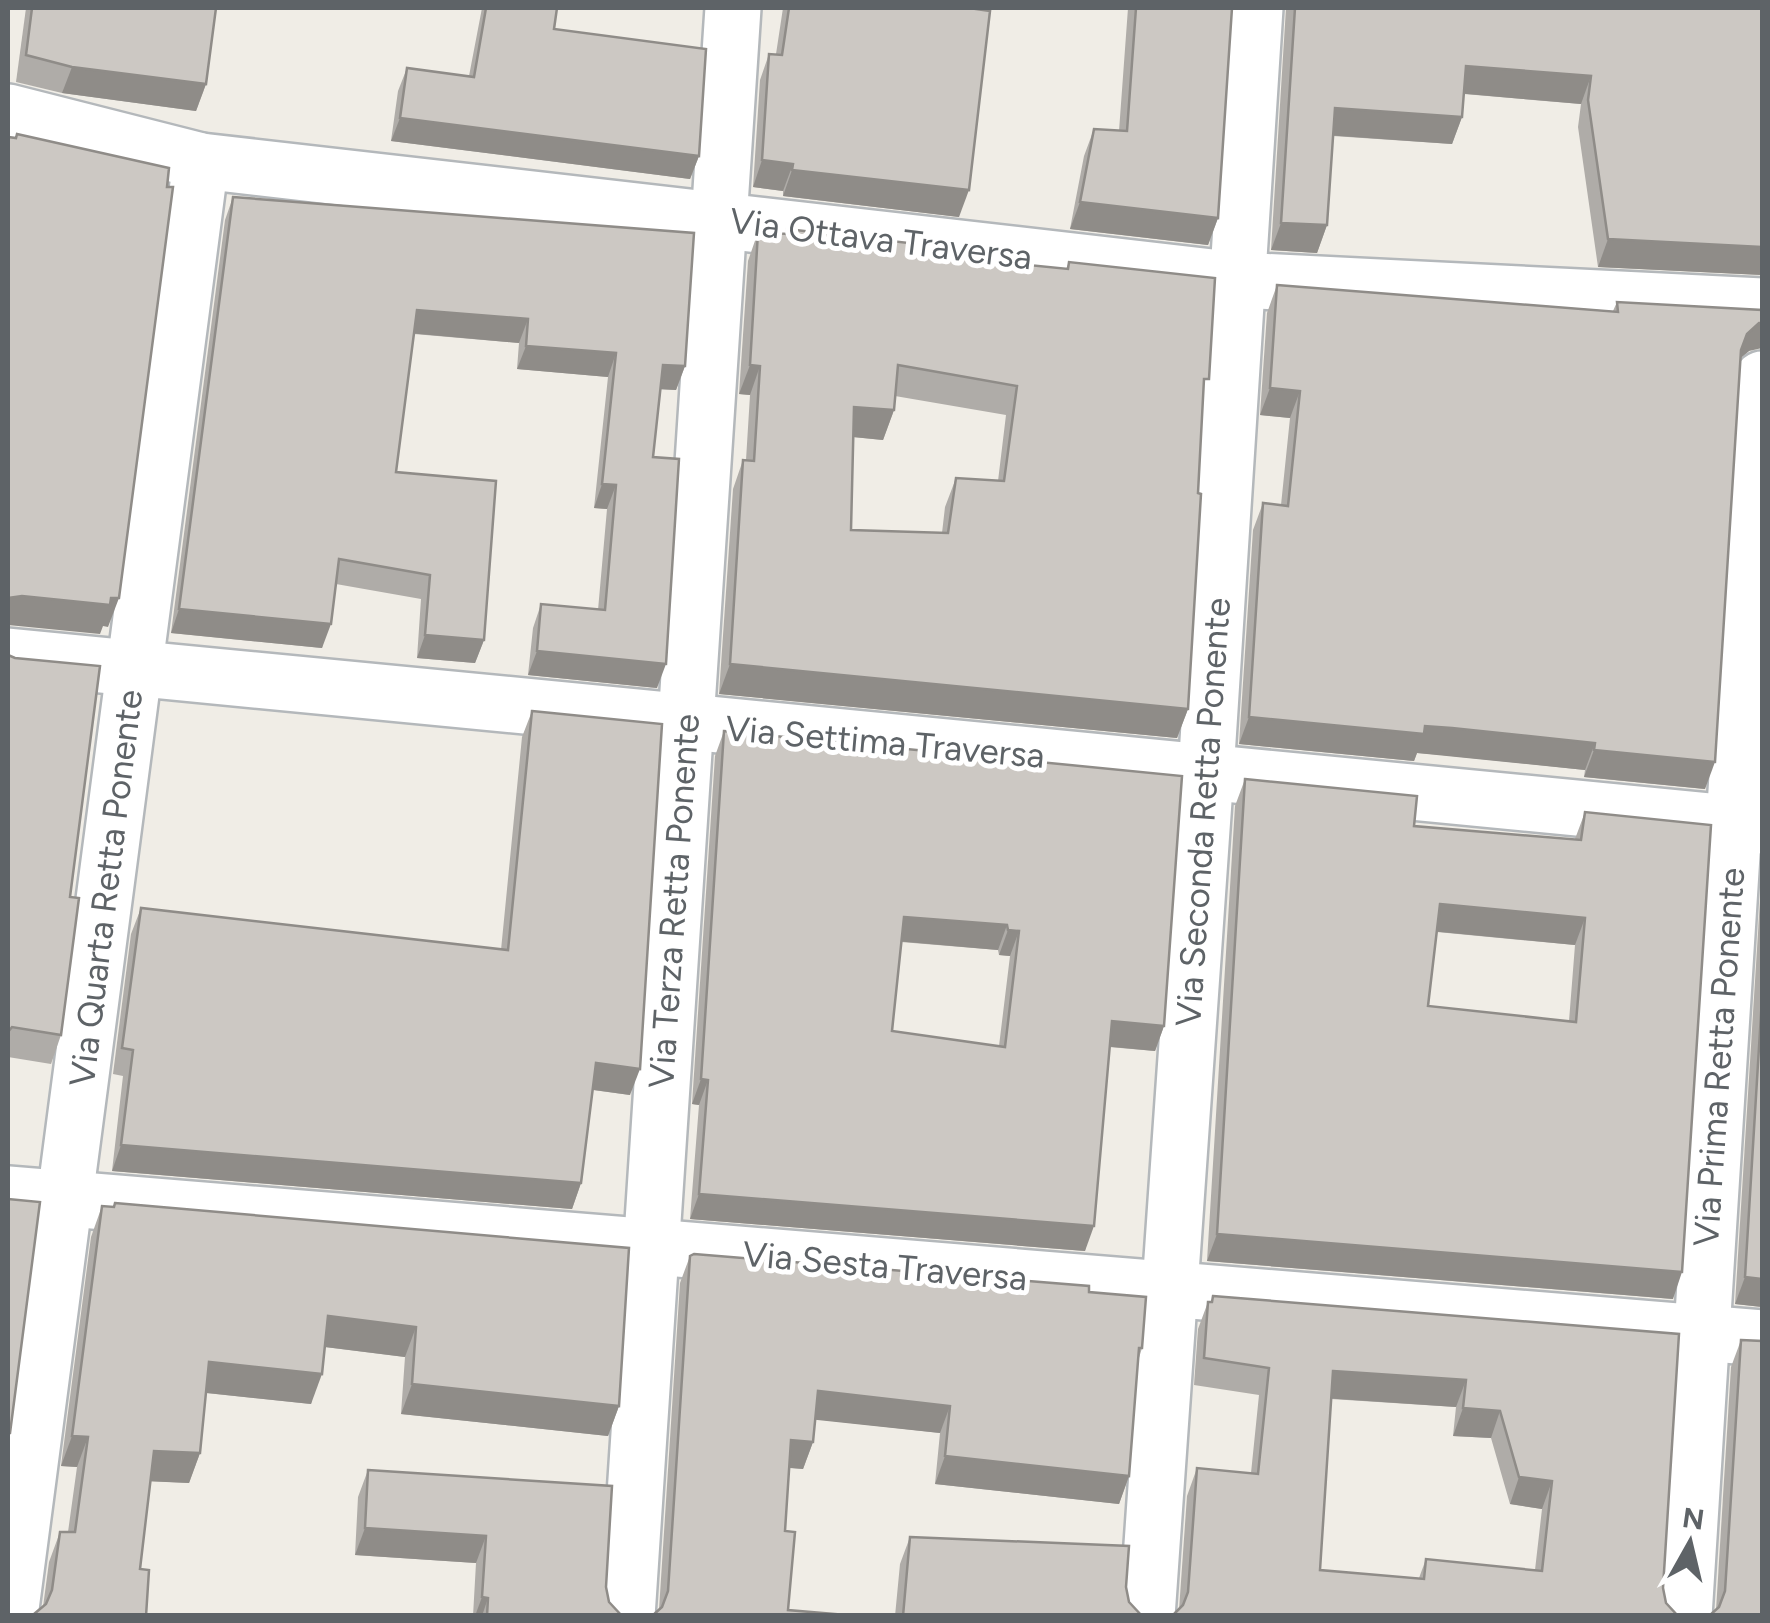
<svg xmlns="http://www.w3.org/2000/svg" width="1770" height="1623" font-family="Figtree,sans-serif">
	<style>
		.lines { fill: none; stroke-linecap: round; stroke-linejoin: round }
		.minor-casing { stroke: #b4b8bb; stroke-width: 60 }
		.minor { stroke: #fff; stroke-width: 55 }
		.wall { fill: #afaca8; fill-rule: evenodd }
		.shaded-wall { fill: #8f8c88 }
		.building { fill: #ccc8c3; stroke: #8f8c88; stroke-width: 2.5; fill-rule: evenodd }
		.labels { text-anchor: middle; stroke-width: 10; stroke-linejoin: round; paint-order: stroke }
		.street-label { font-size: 35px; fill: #5e6367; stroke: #fff }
	</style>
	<rect width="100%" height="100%" fill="#f0ede6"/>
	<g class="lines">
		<g class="minor-casing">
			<g id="minor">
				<path d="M8 112 201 161 1238 280 1762 306"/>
				<path d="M8 656 1762 826"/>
				<path d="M8 1194 1762 1338"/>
				<path d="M10 1616 201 161"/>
				<path d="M627 1616 733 8"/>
				<path d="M1147 1616 1206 772 1255 8"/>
				<path d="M1684 1616 1762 379"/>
			</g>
		</g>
		<use href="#minor" class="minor"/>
	</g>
	<g class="wall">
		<path d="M26 8H216L206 84 196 111 62 93 16 82Z"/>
		<path d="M482 8H557L554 29 699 156 690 179 391 141 398 91 407 68 469 76Z"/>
		<path d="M783 8H969L959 217 783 196V191L753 187 760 80 769 54H776Z"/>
		<path d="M1128 8H1232L1218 218 1208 245 1070 229 1084 156 1094 129 1119 131Z"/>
		<path d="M1286 8H1762V275L1598 267 1578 127 1581 104 1464 94 1462 117 1452 144 1333 136 1327 225 1317 253 1271 250Z"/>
		<path d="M233 197 685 366 676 390 661 389 653 457 657 688 528 675 533 628 541 604 598 610 607 509 594 508 608 377 517 369 519 343 414 334 396 472 484 640 475 663 417 658 421 599 336 584 322 648 171 633 225 220Z"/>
		<path d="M787 229 960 258 1066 269 1069 262 1203 395 1188 709 1177 738 719 694 733 489 743 460H746L750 395 739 394 748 261 758 232 785 234ZM895 396 1006 415 998 481 956 478 945 507 942 533 851 530 853 437 883 440 894 410Z"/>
		<path d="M1277 285 1613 311 1617 302 1749 351 1740 358 1705 789 1584 777 1585 770 1442 755 1417 753 1414 761 1239 744 1253 530 1263 503 1281 505 1290 418 1260 415 1267 313Z"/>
		<path d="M8 655 70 897 61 1035 51 1064 8 1057Z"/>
		<path d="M532 711 630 1095 593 1090 581 1183 572 1209 112 1171 123 1076 113 1074 131 934 141 908 501 950 522 737Z"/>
		<path d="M724 731 1164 1026 1155 1051 1109 1047 1085 1251 690 1219 699 1105 692 1104 715 756ZM901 942 998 950 999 955 1010 956 999 1046 892 1031Z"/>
		<path d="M1245 779 1414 826 1575 839 1585 812 1673 1299 1207 1261 1235 806ZM1437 932 1575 945 1569 1021 1428 1006Z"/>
		<path d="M1762 868V1307L1735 1304Z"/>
		<path d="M115 1203 619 1406 608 1436 401 1414 405 1357 325 1347 311 1404 206 1393 200 1453 189 1483 150 1481 140 1569 34 1614 43 1607 49 1562 60 1532H68L77 1467 61 1466 91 1237 102 1206 113 1207Z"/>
		<path d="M690 1256 1089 1292 1142 1348 1138 1361 1129 1476 1119 1504 935 1484 940 1433 815 1419 813 1442 803 1469 789 1468 785 1531 788 1610H659L680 1283Z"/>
		<path d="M1213 1296 1679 1334 1663 1588 1179 1610 1187 1496 1197 1468 1251 1473 1259 1395 1194 1385 1198 1329 1208 1302H1211ZM1331 1399 1456 1407 1453 1436 1491 1438 1510 1504 1542 1509 1535 1570 1426 1559 1419 1578 1320 1570Z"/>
		<path d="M1741 1340 1762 1616 1716 1610 1731 1367Z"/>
		<path d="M368 1470 606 1587 609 1602 622 1616H473L476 1563 355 1555 358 1497Z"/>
		<path d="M910 1537 1126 1587 1129 1602 1142 1616H895L900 1564Z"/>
	</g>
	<g class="shaded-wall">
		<path d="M1466 66 1591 76 1581 104 1456 93Z"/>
		<path d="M72 67 206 84 196 111 62 93Z"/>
		<path d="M1335 108 1462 117 1452 144 1325 135Z"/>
		<path d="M400 118 699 156 690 179 391 141Z"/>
		<path d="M762 160 793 164 783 191 753 187Z"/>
		<path d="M792 170 969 190 959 217 783 196Z"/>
		<path d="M1080 202 1218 218 1208 245 1070 229Z"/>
		<path d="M1281 223 1327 225 1317 253 1271 250Z"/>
		<path d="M1608 239 1762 247V275L1598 267Z"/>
		<path d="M417 310 528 319 519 343 408 333Z"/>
		<path d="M1759 323H1762V348L1749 351 1737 361 1747 334Z"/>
		<path d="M526 346 616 353 608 377 517 369Z"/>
		<path d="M663 365 685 366 676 390 655 389Z"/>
		<path d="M750 365 760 366 750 395 739 394Z"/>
		<path d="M1270 388 1300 391 1290 418 1260 415Z"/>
		<path d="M854 407 894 410 883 440 843 436Z"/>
		<path d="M602 484 616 485 607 509 594 508Z"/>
		<path d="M22 596 111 598H119L108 627 103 626 100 634 8 625V598Z"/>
		<path d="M179 609 331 624 322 648 171 633Z"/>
		<path d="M425 635 484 640 475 663 417 658Z"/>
		<path d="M537 651 666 664 657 688 528 675Z"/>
		<path d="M730 664 1188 709 1177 738 719 694Z"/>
		<path d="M1249 717 1425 726 1595 743 1585 770 1417 753 1414 761 1239 744Z"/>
		<path d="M1594 750 1715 762 1705 789 1584 777Z"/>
		<path d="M1440 904 1585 918 1575 945 1430 931Z"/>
		<path d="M904 917 1007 925 998 950 895 941Z"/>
		<path d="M1008 930 1019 931 1010 956 999 955Z"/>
		<path d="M1112 1021 1164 1026 1155 1051 1102 1046Z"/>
		<path d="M596 1063 640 1069 630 1095 587 1089Z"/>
		<path d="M701 1079 708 1080 699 1105 692 1104Z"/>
		<path d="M121 1145 581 1183 572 1209 112 1171Z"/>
		<path d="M699 1194 1094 1226 1085 1251 690 1219Z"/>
		<path d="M1217 1234 1682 1272 1673 1299 1207 1261Z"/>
		<path d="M1745 1277 1762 1279V1307L1735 1304Z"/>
		<path d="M328 1316 416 1327 405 1357 317 1346Z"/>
		<path d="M209 1362 322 1374 311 1404 198 1392Z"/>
		<path d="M1333 1371 1466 1380 1456 1407 1323 1398Z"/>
		<path d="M412 1384 619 1406 608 1436 401 1414Z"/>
		<path d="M818 1391 950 1406 940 1433 808 1419Z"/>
		<path d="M1463 1408 1500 1411 1491 1438 1453 1436Z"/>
		<path d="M72 1436 88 1437 77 1467 61 1466Z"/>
		<path d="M791 1440 813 1442 803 1469 781 1467Z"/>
		<path d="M154 1451 200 1453 189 1483 143 1481Z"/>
		<path d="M945 1456 1129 1476 1119 1504 935 1484Z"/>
		<path d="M1519 1477 1552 1481 1542 1509 1510 1504Z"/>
		<path d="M365 1528 486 1536 476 1563 355 1555Z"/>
		<path d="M482 1597 488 1598 482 1616H475Z"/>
	</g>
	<g class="building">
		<path d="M32 8H216L206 84 72 67 26 55Z"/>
		<path d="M486 8H557L554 29 706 49 699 156 400 118 407 68 474 77Z"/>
		<path d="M789 8H969L990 11 969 190 792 170 793 164 762 160 769 54 782 55Z"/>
		<path d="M1136 8H1232L1218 218 1080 202 1094 129 1127 131Z"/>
		<path d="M1295 8H1762V247L1608 239 1588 100 1591 76 1466 66 1462 117 1335 108 1327 225 1281 223Z"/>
		<path d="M17 134 169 168 167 187H173L119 598H111L110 605 22 596 8 598V137L16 138Z"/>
		<path d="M233 197 694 233 685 366 663 365 653 457 679 459 666 664 537 651 541 604 605 610 616 485 602 484 616 353 526 346 528 319 417 310 396 472 496 481 484 640 425 635 430 575 339 559 331 624 179 609Z"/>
		<path d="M787 229 961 249 960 258 1068 269 1069 262 1215 278 1209 379H1204L1198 493 1201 494 1188 709 730 664 743 460 754 461 760 366 750 365 758 232 787 234ZM898 365 1017 386 1004 481 956 478 948 533 851 530 854 407 894 410Z"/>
		<path d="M1277 285 1618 312 1617 302 1762 310V323H1759L1747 334 1741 350 1715 762 1594 750 1595 743 1452 728 1425 726 1424 734 1249 717 1263 503 1288 506 1300 391 1270 388Z"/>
		<path d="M8 655 15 658 100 666 70 897 79 898 61 1035 12 1027 8 1032Z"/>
		<path d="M532 711 662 724 640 1069 596 1063 581 1183 121 1145 133 1050 122 1048 141 908 508 950Z"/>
		<path d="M724 731 1182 776 1164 1026 1112 1021 1094 1226 699 1194 708 1080 701 1079ZM904 917 1007 925 1008 930 1019 931 1005 1047 892 1031Z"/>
		<path d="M1245 779 1417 796 1414 826 1581 840 1585 812 1711 825 1682 1272 1217 1234ZM1440 904 1585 918 1576 1022 1428 1006Z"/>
		<path d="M1762 998V1279L1745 1277Z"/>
		<path d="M8 1199 40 1202 10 1433H8Z"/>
		<path d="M115 1203 629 1248 619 1406 412 1384 416 1327 328 1316 322 1374 209 1362 200 1453 154 1451 140 1569 149 1570 146 1616H26L34 1614 46 1604 52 1590 60 1532H75L88 1437 72 1436 102 1206 114 1207Z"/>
		<path d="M694 1254 1089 1286V1292L1146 1297 1142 1348H1139L1129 1476 945 1456 950 1406 818 1391 813 1442 791 1440 785 1531 795 1532 788 1610 858 1616H652L662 1607 668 1591 690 1256Z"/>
		<path d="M1213 1296 1679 1334 1663 1588 1666 1603 1678 1616H1172L1183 1605 1188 1592 1197 1468 1258 1474 1269 1368 1204 1358 1208 1302H1212ZM1333 1371 1466 1380 1463 1408 1500 1411 1519 1477 1552 1481 1542 1571 1426 1559 1424 1579 1320 1570Z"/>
		<path d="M1741 1340 1762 1341V1616H1709L1719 1607 1725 1591Z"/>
		<path d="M368 1470 612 1486 606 1587 609 1602 622 1616H487L488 1598 482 1597 486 1536 365 1528Z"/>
		<path d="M910 1537 1129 1546 1126 1587 1129 1602 1142 1616H903Z"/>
	</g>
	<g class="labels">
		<g class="street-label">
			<text transform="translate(881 239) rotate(7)" y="12">Via Ottava Traversa</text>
			<text transform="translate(885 742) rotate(5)" y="12">Via Settima Traversa</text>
			<text transform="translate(1203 812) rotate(-86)" y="12">Via Seconda Retta Ponente</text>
			<text transform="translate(106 888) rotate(-83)" y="12">Via Quarta Retta Ponente</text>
			<text transform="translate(674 901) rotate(-86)" y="12">Via Terza Retta Ponente</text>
			<text transform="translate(1719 1057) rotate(-86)" y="12">Via Prima Retta Ponente</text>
			<text transform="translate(885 1266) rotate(5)" y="12">Via Sesta Traversa</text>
		</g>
	</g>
	<rect width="1770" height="1623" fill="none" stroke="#5e6367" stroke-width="20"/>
	<g transform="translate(1690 1543) rotate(8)" stroke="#ffffff" stroke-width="8" paint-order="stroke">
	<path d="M0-8L18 38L0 25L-18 38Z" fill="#5e6367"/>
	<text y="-15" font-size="28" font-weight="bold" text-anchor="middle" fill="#5e6367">N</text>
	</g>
</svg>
